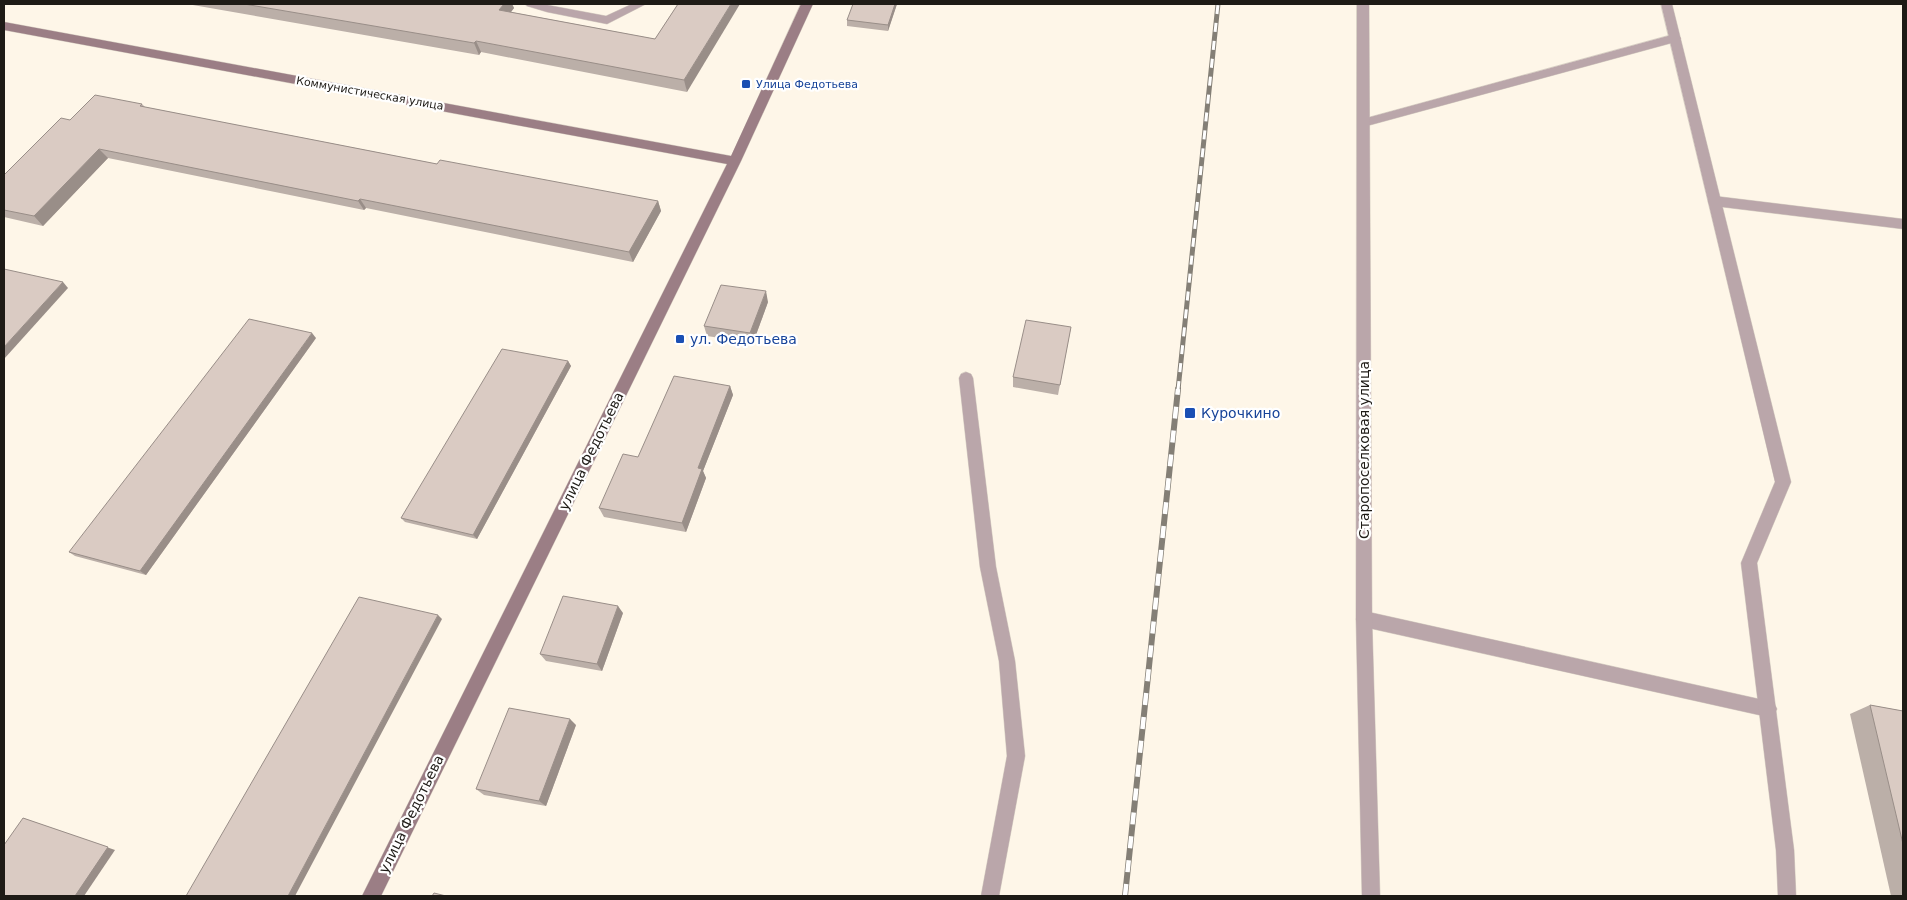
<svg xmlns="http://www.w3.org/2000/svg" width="1907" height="900" font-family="'DejaVu Sans',sans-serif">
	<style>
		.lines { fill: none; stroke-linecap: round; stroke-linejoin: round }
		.service-casing { stroke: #dad3c6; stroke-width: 1 }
		.minor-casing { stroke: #dad3c6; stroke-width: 1 }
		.secondary-casing { stroke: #dad3c6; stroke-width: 1 }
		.service { fill: #baa6aa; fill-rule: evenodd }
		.minor { fill: #baa6aa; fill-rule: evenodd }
		.secondary { fill: #9b7e85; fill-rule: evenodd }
		.rail-far1-casing { stroke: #847f76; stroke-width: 5 }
		.rail-casing { stroke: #847f76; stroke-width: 6 }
		.rail-far1 { stroke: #fff; stroke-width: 3; stroke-dasharray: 9; stroke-linecap: butt }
		.rail { stroke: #fff; stroke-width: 4.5; stroke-dasharray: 12; stroke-linecap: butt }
		.wall { fill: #bbafa8 }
		.shaded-wall { fill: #998e88 }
		.building { fill: #dacbc3; stroke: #998e88 }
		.transit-dot { fill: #1a4fb4; stroke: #fff; stroke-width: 2 }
		.labels { text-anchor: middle; stroke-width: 4.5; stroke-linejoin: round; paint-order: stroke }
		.far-transit-label { font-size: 11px; fill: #164399; stroke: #fff; text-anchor: start }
		.far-street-label { font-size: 11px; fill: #1e1b16; stroke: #fff }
		.transit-label { font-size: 14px; fill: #164399; stroke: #fff; text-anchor: start }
		.street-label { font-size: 14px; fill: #1e1b16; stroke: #fff }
	</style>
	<rect width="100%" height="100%" fill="#fef6e8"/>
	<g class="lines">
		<g class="service-casing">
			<g id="service">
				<path d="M525 4H542L606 16 632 4H646L607 24 547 12 527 6Z"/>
				<path d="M1675 34 1681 38 1679 41 1363 127 1357 123 1363 119Z"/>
				<path d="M1714 196 1903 219V229L1714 206 1709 204 1708 201 1709 198Z"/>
				<path d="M966 372 971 374 973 378 996 567 1015 661 1025 756 999 896H981L1007 756 999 661 980 567 959 378 961 374Z"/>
				<path d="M1364 611 1768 701 1774 703 1777 709 1774 715 1768 717 1364 627 1358 624 1356 619 1358 614Z"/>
			</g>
		</g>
		<g class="minor-casing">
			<g id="minor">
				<path d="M1357 4H1369L1372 619 1380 896H1362L1356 619Z"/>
				<path d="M1661 4H1672L1791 482 1757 563 1794 850 1796 896H1778L1776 850 1741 563 1775 482Z"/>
			</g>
		</g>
		<g class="secondary-casing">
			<path id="secondary" d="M801 4H813L741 161 381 896H362L727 164 4 30V22L731 156Z"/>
		</g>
		<use href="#service" class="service"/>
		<use href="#minor" class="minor"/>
		<use href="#secondary" class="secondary"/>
		<g class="rail-far1-casing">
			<path id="rail-far1" d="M1178 390 1218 4"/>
		</g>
		<g class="rail-casing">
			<path id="rail" d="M1125 896 1178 389"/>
		</g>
		<use href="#rail-far1" class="rail-far1"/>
		<use href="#rail" class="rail"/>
	</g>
	<g class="wall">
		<path d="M187 4H512L514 8 511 12 655 39 678 4 687 92 481 52 479 55Z"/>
		<path d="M897 4 888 31 847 26V20Z"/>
		<path d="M142 104 145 107 437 164 658 201 661 211 633 262 366 208 364 210 108 158 43 226 4 217V175L70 120Z"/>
		<path d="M768 302 753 343 707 336 704 326Z"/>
		<path d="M1071 327 1058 395 1013 387V377Z"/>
		<path d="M316 338 146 575 75 556 69 552Z"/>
		<path d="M568 361 571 366 477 539 405 522 401 518Z"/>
		<path d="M730 386 733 395 703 471 706 478 686 532 604 517 599 508Z"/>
		<path d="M623 613 602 671 546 661 540 654Z"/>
		<path d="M1870 705 1903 711V896H1891L1850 714Z"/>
		<path d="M576 725 546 806 484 795 476 789Z"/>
	</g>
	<g class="shaded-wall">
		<path d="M504 4H512L514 8 504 21 499 10Z"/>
		<path d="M731 4H740L687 92 684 80Z"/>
		<path d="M895 4H897L888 31V25Z"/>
		<path d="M476 41 481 52 479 55 474 43Z"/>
		<path d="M99 149 108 158 43 226 34 216Z"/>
		<path d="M360 199 366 208 364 210 358 201Z"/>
		<path d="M658 201 661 211 633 262 629 252Z"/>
		<path d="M63 282 68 288 4 359V347Z"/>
		<path d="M766 291 768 302 753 343 750 333Z"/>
		<path d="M312 333 316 338 146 575 140 571Z"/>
		<path d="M568 361 571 366 477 539 473 535Z"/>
		<path d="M730 386 733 395 703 471 706 478 686 532 682 523 698 468Z"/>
		<path d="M618 606 623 613 602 671 597 664Z"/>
		<path d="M438 615 442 619 295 896H288Z"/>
		<path d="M570 719 576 725 546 806 539 801Z"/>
		<path d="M23 818 115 850 84 896H75Z"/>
	</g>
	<g class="building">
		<path d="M244 4H504L499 10 655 39 678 4H731L684 80 476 41 474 43Z"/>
		<path d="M853 4H895L888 25 847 20Z"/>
		<path d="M95 95 142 104 140 106 437 164 440 160 658 201 629 252 360 199 358 201 99 149 34 216 4 210V175L61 118 70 120Z"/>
		<path d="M4 269 63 282 4 347Z"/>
		<path d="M721 285 766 291 750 333 704 326Z"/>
		<path d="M249 319 312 333 140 571 69 552Z"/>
		<path d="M1026 320 1071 327 1060 385 1013 377Z"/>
		<path d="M502 349 568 361 473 535 401 518Z"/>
		<path d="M674 376 730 386 698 468 702 469 682 523 599 508 623 454 638 457Z"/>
		<path d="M563 596 618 606 597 664 540 654Z"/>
		<path d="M359 597 438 615 288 896H186Z"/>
		<path d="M1870 705 1903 711V844Z"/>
		<path d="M509 708 570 719 539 801 476 789Z"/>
		<path d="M23 818 108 847 75 896H4V845Z"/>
		<path d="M434 893 446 896H432Z"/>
	</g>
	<g class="transit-dot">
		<rect x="741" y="79" width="10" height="10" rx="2.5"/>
		<rect x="675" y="334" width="10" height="10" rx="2.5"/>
		<rect x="1184" y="407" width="12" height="12" rx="2.5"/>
	</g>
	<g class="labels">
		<g class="far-transit-label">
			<text x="756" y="88">Улица Федотьева</text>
		</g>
		<g class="far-street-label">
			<text transform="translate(370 93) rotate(10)" y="4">Коммунистическая улица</text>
		</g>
		<g class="transit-label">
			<text x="690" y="344">ул. Федотьева</text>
			<text x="1201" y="418">Курочкино</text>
		</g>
		<g class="street-label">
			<text transform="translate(1364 450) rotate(-90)" y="5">Старопоселковая улица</text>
			<text transform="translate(591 451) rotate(-64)" y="5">улица Федотьева</text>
			<text transform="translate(411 814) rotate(-64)" y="5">улица Федотьева</text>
		</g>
	</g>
	<rect width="1907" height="900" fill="none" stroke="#1e1b16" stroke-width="10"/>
</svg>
